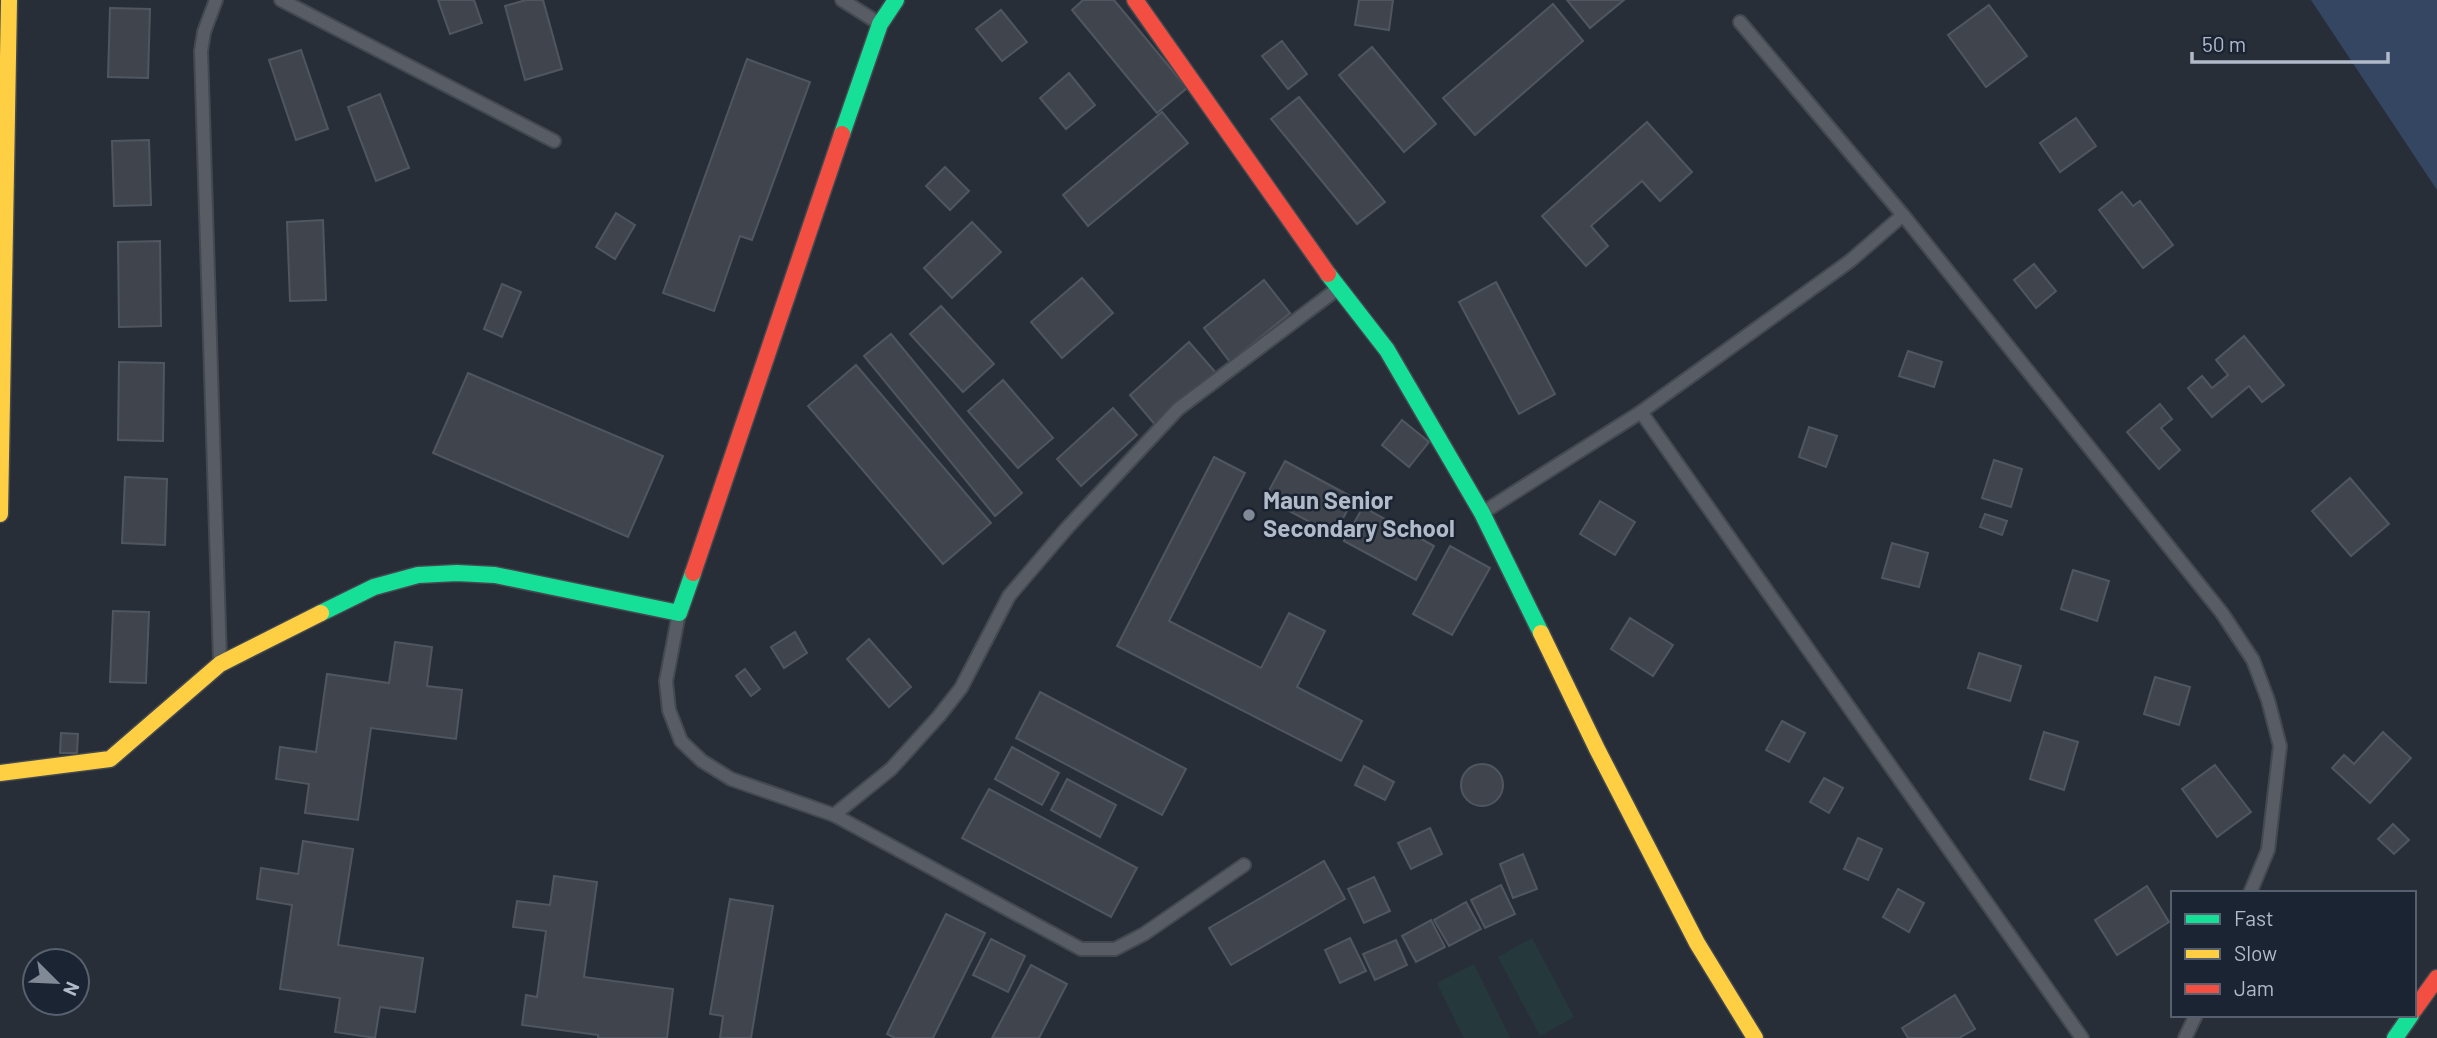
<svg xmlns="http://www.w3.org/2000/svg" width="2437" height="1038" font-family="Barlow,sans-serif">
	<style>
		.green { fill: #25393d }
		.water { fill: #344661 }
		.building { fill: #40454d; stroke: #50565f; stroke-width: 2 }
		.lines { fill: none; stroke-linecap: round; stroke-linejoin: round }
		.lane-casing { stroke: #444950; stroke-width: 16 }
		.fast-casing { stroke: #444950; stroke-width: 19 }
		.slow-casing { stroke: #444950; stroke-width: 19 }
		.jam-casing { stroke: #444950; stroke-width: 19 }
		.lane { stroke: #585d65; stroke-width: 12 }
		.fast { stroke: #16e098; stroke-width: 16 }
		.slow { stroke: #ffcf43; stroke-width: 16 }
		.jam { stroke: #f24e42; stroke-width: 16 }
		.poi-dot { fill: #818996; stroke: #1b2432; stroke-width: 2.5 }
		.labels { text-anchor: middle; stroke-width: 5; stroke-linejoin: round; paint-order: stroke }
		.poi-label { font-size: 24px; font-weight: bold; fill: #b1bac9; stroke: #1b2432; text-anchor: start }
	</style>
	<rect width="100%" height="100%" fill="#282e37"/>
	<g class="green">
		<path d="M1532 938 1574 1017 1540 1036 1498 957Z"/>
		<path d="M1474 964 1510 1038H1464L1437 983Z"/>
	</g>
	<path class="water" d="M2311 0H2437V190Z"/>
	<g class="building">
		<path d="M438 0H474L482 23 450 34Z"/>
		<path d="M526 0H543L562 69 525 80 505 6Z"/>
		<path d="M1083 0H1114L1187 88 1157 113 1072 10Z"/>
		<path d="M1359 0H1393L1389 30 1355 25Z"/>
		<path d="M1567 0H1624L1590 28Z"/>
		<path d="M1553 4 1583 41 1475 135 1443 98Z"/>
		<path d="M1989 5 2027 56 1986 87 1948 35Z"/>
		<path d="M110 8 150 9 148 78 108 77Z"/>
		<path d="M1001 10 1027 42 1002 61 976 29Z"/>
		<path d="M1282 41 1307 74 1288 89 1262 56Z"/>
		<path d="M1372 47 1436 124 1404 152 1339 75Z"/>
		<path d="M301 50 328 129 296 140 269 60Z"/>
		<path d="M747 59 810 82 752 240 740 236 714 311 663 293Z"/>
		<path d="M1069 73 1095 105 1066 129 1040 98Z"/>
		<path d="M380 94 409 168 376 181 348 107Z"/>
		<path d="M1299 97 1385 202 1357 224 1271 119Z"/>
		<path d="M1162 112 1188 143 1088 226 1063 195Z"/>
		<path d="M2076 118 2096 146 2060 172 2040 143Z"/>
		<path d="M1647 122 1692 172 1660 201 1642 181 1591 226 1608 246 1586 266 1542 216Z"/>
		<path d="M149 140 151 205 114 206 112 141Z"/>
		<path d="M945 167 969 191 950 210 926 186Z"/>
		<path d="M2122 192 2133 206 2140 201 2173 245 2143 268 2099 210Z"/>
		<path d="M616 213 635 225 615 259 596 247Z"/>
		<path d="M323 220 326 300 290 301 287 222Z"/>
		<path d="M972 222 1001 252 952 298 924 268Z"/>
		<path d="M160 241 161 326 119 327 118 242Z"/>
		<path d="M2034 264 2056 291 2036 308 2014 280Z"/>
		<path d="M1082 278 1113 313 1062 358 1031 322Z"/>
		<path d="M1264 280 1290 313 1230 362 1204 328Z"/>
		<path d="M1496 282 1555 394 1519 414 1459 302Z"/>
		<path d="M502 284 521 292 502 337 484 329Z"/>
		<path d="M941 306 994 364 963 392 910 334Z"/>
		<path d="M891 334 1022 493 995 516 864 356Z"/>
		<path d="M2244 336 2284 385 2262 402 2249 386 2212 417 2188 388 2202 376 2212 388 2228 375 2216 360Z"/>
		<path d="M1189 342 1217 374 1157 427 1130 395Z"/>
		<path d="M1908 351 1942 362 1934 387 1899 376Z"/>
		<path d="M119 362 164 363 163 441 118 440Z"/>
		<path d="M856 365 991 523 943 564 808 406Z"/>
		<path d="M468 373 663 456 628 537 433 453Z"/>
		<path d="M1003 380 1053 438 1018 468 968 411Z"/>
		<path d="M2160 404 2172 419 2161 428 2180 450 2159 469 2127 432Z"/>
		<path d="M1113 408 1137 435 1081 486 1057 459Z"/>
		<path d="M1402 420 1429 442 1409 467 1382 445Z"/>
		<path d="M1809 427 1837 436 1826 467 1799 457Z"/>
		<path d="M1214 457 1245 473 1169 621 1261 668 1289 613 1325 631 1297 687 1362 721 1341 761 1117 646Z"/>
		<path d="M1994 460 2022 469 2011 507 1982 498Z"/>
		<path d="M1285 461 1354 498 1334 535 1265 498Z"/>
		<path d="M125 477 167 479 165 545 122 543Z"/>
		<path d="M2350 478 2389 524 2351 556 2312 511Z"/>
		<path d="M1600 501 1635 522 1615 555 1580 534Z"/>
		<path d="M1363 507 1434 546 1416 580 1344 541Z"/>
		<path d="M1985 514 2007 521 2002 535 1980 527Z"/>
		<path d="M1892 543 1928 553 1919 587 1882 578Z"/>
		<path d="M1450 546 1490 568 1452 635 1413 614Z"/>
		<path d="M2073 570 2109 581 2097 621 2061 609Z"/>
		<path d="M113 611 149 612 146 683 110 682Z"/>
		<path d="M1630 618 1673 645 1653 676 1611 649Z"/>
		<path d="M795 632 807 653 784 668 771 647Z"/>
		<path d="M869 639 911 687 889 707 847 659Z"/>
		<path d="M395 642 432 647 427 686 462 690 456 739 371 728 358 820 305 813 309 784 276 779 280 747 316 752 327 674 389 683Z"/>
		<path d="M1979 653 2021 666 2010 701 1968 688Z"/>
		<path d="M745 669 760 689 751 696 736 676Z"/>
		<path d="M2155 677 2190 687 2179 725 2144 714Z"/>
		<path d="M1040 692 1186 769 1162 815 1016 738Z"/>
		<path d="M1782 721 1805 733 1789 762 1766 750Z"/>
		<path d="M2044 732 2078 742 2064 790 2030 779Z"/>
		<path d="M2383 732 2411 758 2370 803 2332 768 2344 755 2354 764Z"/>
		<path d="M61 733 78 734 77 753H60Z"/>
		<path d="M1012 747 1059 773 1042 805 995 779Z"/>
		<circle cx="1482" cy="785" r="21"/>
		<path d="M2215 765 2251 812 2217 837 2182 789Z"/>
		<path d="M1364 766 1394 782 1385 800 1355 785Z"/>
		<path d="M1824 778 1843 788 1829 813 1810 802Z"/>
		<path d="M1067 779 1116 805 1100 837 1051 810Z"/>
		<path d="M989 789 1137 868 1111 917 962 838Z"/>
		<path d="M2393 824 2409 840 2394 854 2378 839Z"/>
		<path d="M1430 828 1442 854 1411 869 1398 843Z"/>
		<path d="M1858 838 1882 849 1868 880 1844 869Z"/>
		<path d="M303 841 353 849 338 945 423 958 415 1012 380 1007 375 1038 335 1032 340 998 280 989 292 905 257 899 261 868 298 874Z"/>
		<path d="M1523 854 1537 889 1513 898 1500 864Z"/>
		<path d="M1324 861 1345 899 1231 965 1209 928Z"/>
		<path d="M554 876 597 882 584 977 673 989 667 1038H598V1035L522 1025 526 995 537 997 546 931 513 927 517 901 550 905Z"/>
		<path d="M1374 877 1390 911 1364 923 1348 889Z"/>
		<path d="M1501 885 1515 914 1485 928 1471 900Z"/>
		<path d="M2147 886 2169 922 2117 955 2095 920Z"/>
		<path d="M1898 889 1924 903 1909 932 1883 917Z"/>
		<path d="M730 899 773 906 751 1038H720L723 1016 710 1014Z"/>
		<path d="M1466 902 1481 929 1449 946 1434 920Z"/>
		<path d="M946 914 985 933 933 1038H895L887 1034Z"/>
		<path d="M1431 920 1445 947 1416 962 1402 936Z"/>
		<path d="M1350 938 1366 971 1340 983 1325 950Z"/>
		<path d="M991 939 1025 956 1008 992 973 975Z"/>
		<path d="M1396 940 1407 965 1375 980 1363 954Z"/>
		<path d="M1031 965 1067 984 1039 1038H992Z"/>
		<path d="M1955 995 1975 1029 1959 1038H1908L1902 1028Z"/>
	</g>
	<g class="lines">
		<g class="lane-casing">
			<g id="lane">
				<path d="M216 0 204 32 201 51 220 660"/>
				<path d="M281 0 554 141"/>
				<path d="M842 0 880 24"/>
				<path d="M1740 22 1903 215 2222 613 2253 660 2268 700 2280 746 2268 850 2250 893"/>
				<path d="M1641 412 2082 1038"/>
				<path d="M1482 513 1641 412 1850 261 1903 215"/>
				<path d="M679 613 666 681 669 710 681 741 702 761 731 779 834 815 1081 949H1115L1144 934 1244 865"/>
				<path d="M834 815 891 769 939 716 961 688 1009 596 1067 528 1178 409 1336 290"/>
				<path d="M2185 1038 2196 1015"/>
			</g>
		</g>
		<g class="fast-casing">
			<g id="fast">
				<path d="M842 134 880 24 896 0"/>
				<path d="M1328 274 1387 350 1482 513 1541 633"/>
				<path d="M321 613 374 587 418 575 457 573 495 575 679 613 693 573"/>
				<path d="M2395 1038 2411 1015"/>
			</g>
		</g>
		<g class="slow-casing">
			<g id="slow">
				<path d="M0 514 9 0"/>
				<path d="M1541 633 1597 749 1697 943 1755 1038"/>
				<path d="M0 773 110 759 220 664 321 613"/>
			</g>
		</g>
		<g class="jam-casing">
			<g id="jam">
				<path d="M1135 0 1328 274"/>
				<path d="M693 573 842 134"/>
				<path d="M2414 1010 2437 978"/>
			</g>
		</g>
		<use href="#lane" class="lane"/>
		<use href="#fast" class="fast"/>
		<use href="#slow" class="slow"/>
		<use href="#jam" class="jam"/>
	</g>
	<circle class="poi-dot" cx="1249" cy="515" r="7"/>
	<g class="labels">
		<g class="poi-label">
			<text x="1263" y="509">Maun Senior<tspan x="1263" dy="28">Secondary School</tspan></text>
		</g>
	</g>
	<rect x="2171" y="891" width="245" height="126" fill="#1b2432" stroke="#57606e" stroke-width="2"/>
	<rect x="2185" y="914" width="35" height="10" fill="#16e098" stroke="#57606e" stroke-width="2"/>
	<text x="2234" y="926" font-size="21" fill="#b1bac9">Fast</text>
	<rect x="2185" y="949" width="35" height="10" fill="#ffcf43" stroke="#57606e" stroke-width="2"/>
	<text x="2234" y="961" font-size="21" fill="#b1bac9">Slow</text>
	<rect x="2185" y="984" width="35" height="10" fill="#f24e42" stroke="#57606e" stroke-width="2"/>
	<text x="2234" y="996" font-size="21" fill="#b1bac9">Jam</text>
	<g transform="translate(56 982) rotate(114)"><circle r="33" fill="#1b2432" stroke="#57606e" stroke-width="2"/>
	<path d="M0-5L12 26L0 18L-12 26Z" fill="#818996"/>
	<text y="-10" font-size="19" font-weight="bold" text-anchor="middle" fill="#b1bac9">N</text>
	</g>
	<path d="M2192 52v10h196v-10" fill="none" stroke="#b1bac9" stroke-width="3.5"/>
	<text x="2202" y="52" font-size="21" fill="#b1bac9" stroke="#1b2432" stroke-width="5" paint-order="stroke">50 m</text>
</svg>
